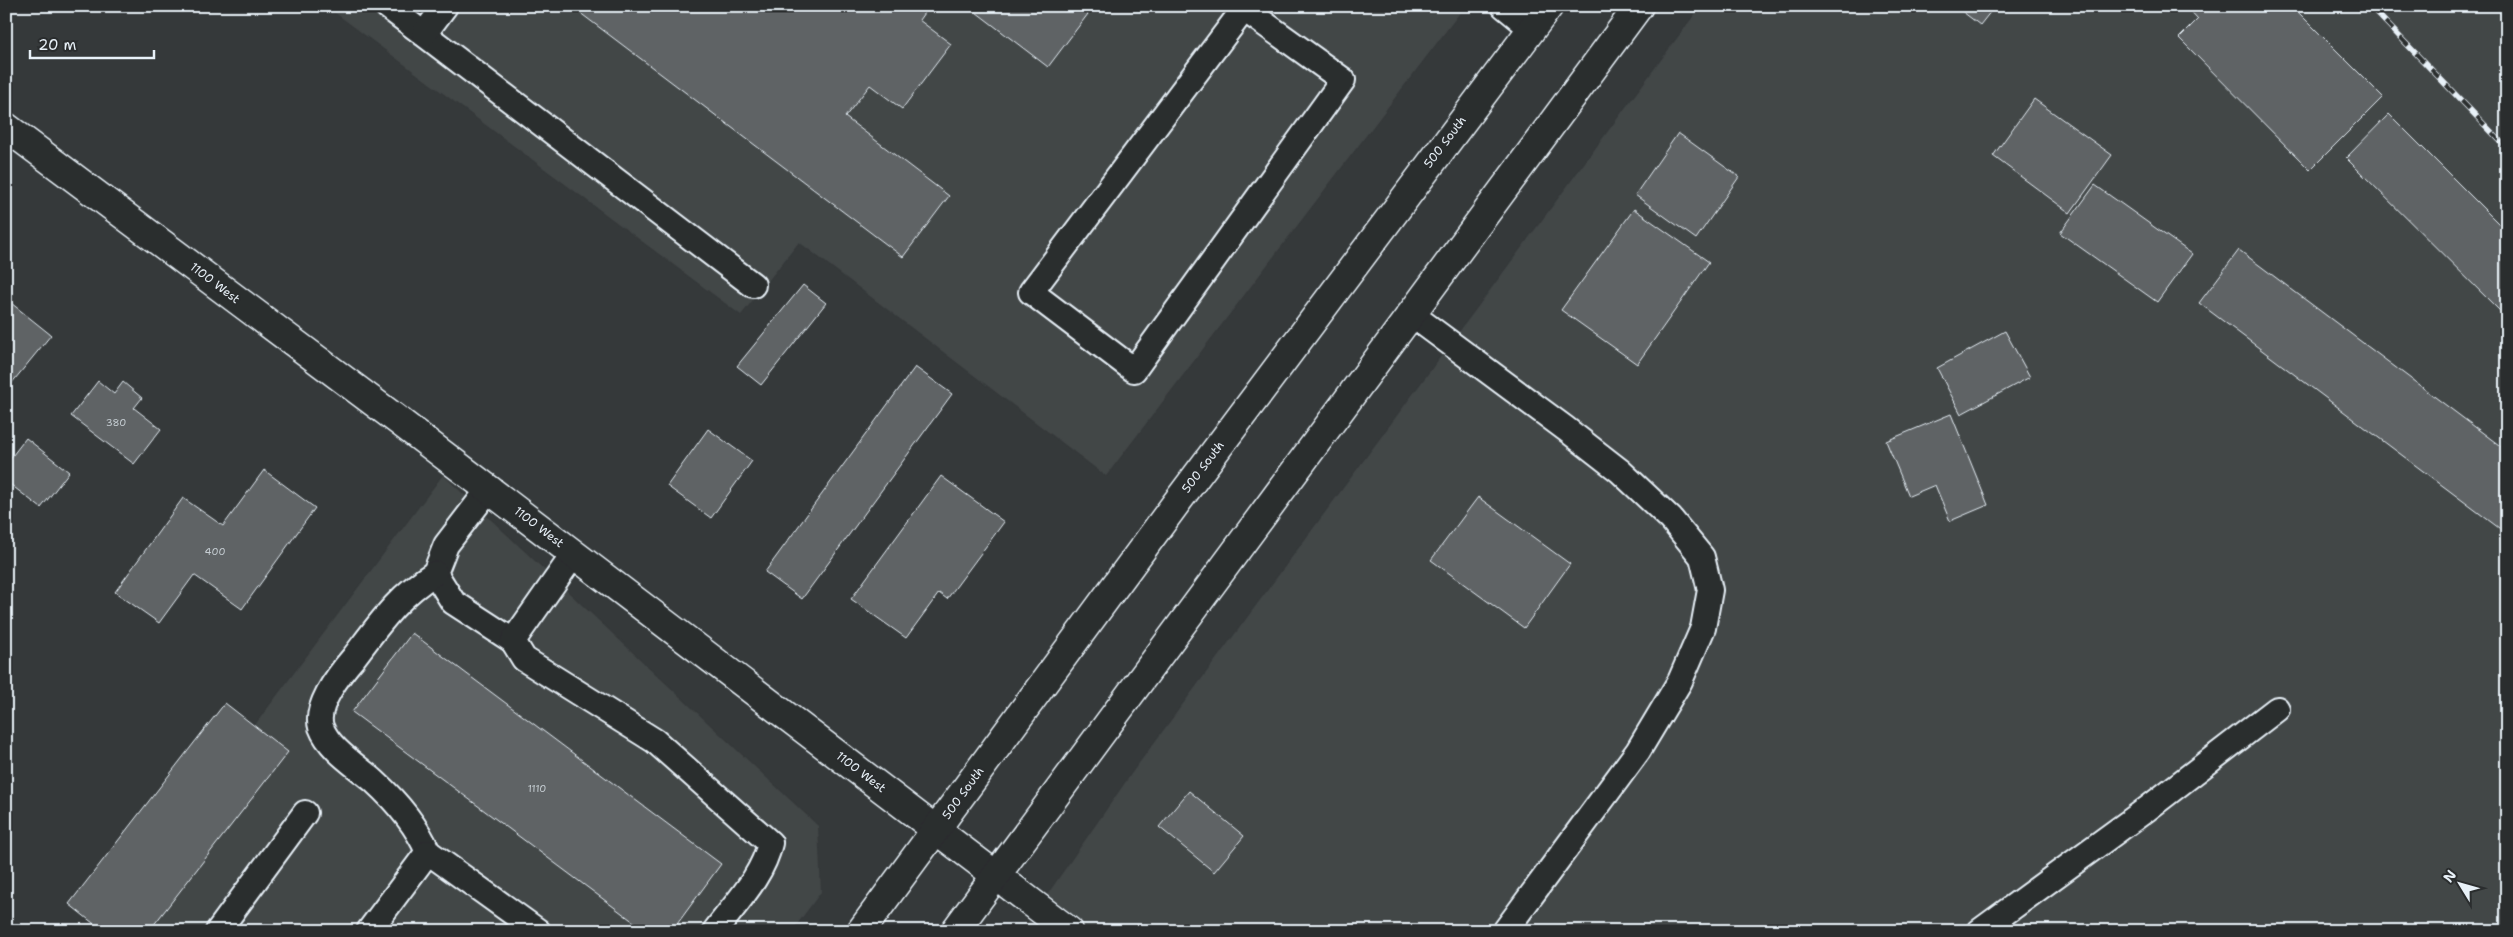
<svg xmlns="http://www.w3.org/2000/svg" width="2513" height="937" font-family="'Shantell Sans',sans-serif">
	<style>
		.built { fill: #424647 }
		.building { fill: #5f6365; stroke: #e8f1f8 }
		.lines { fill: none; stroke-linecap: round; stroke-linejoin: round }
		.service-casing { stroke: #e8f1f8; stroke-width: 28 }
		.tertiary-casing { stroke: #e8f1f8; stroke-width: 31 }
		.secondary-casing { stroke: #e8f1f8; stroke-width: 31 }
		.service { stroke: #2a2d2e; stroke-width: 24 }
		.tertiary { stroke: #2a2d2e; stroke-width: 28 }
		.secondary { stroke: #2a2d2e; stroke-width: 28 }
		.rail-casing { stroke: #e8f1f8; stroke-width: 5.5 }
		.rail { stroke: #2a2d2e; stroke-width: 4; stroke-dasharray: 11; stroke-linecap: butt }
		.labels { text-anchor: middle; stroke-width: 4; stroke-linejoin: round; paint-order: stroke }
		.number-label { font-size: 10px; fill: #c6ced3 }
		.street-label { font-size: 12px; fill: #e8f1f8; stroke: #2a2d2e }
	</style>
	<rect width="100%" height="100%" fill="#35393a"/>
	<filter id="ink" filterUnits="userSpaceOnUse"><feTurbulence type="fractalNoise" baseFrequency=".02" numOctaves="2"/><feDisplacementMap in="SourceGraphic" scale="10" xChannelSelector="R" yChannelSelector="G"/><feConvolveMatrix kernelMatrix="1 2 1 2 8 2 1 2 1" color-interpolation-filters="sRGB"/></filter>
	<g filter="url(#ink)">
		<g class="built">
			<path d="M326 6H1465L1106 476 799 242 741 315Z"/>
			<path d="M1701 6H2507V931H1022L1134 770Z"/>
			<path d="M443 475 818 826 821 892 792 931H100Z"/>
		</g>
		<g class="building">
			<path d="M571 6H697L701 9 703 6H929L919 20 951 44 902 109 870 85 845 117 949 196 903 257Z"/>
			<path d="M968 6H1094L1048 67Z"/>
			<path d="M1955 6H1995L1980 25Z"/>
			<path d="M2186 6H2292L2383 97 2310 170 2179 38 2198 19Z"/>
			<path d="M2034 99 2112 155 2070 213 1993 156Z"/>
			<path d="M2389 114 2507 232V318L2346 158Z"/>
			<path d="M1678 133 1739 177 1696 239 1635 195Z"/>
			<path d="M2095 185 2192 254 2157 302 2060 233Z"/>
			<path d="M1634 209 1709 262 1637 364 1561 310Z"/>
			<path d="M2239 250 2507 451V534L2199 303Z"/>
			<path d="M803 285 826 303 761 385 737 366Z"/>
			<path d="M6 299 51 335 6 390Z"/>
			<path d="M2005 331 2030 377 1961 414 1937 368Z"/>
			<path d="M915 367 952 394 802 599 765 572Z"/>
			<path d="M98 381 114 394 123 382 142 398 134 408 161 429 134 464 71 416Z"/>
			<path d="M1951 414 1988 505 1950 521 1935 485 1909 496 1886 441Z"/>
			<path d="M708 429 752 461 711 518 667 486Z"/>
			<path d="M26 438 69 472 41 508 6 481V464Z"/>
			<path d="M264 470 315 508 242 609 194 575 159 623 115 592 183 498 223 526Z"/>
			<path d="M941 476 1004 522 947 599 939 593 906 638 851 599Z"/>
			<path d="M1478 497 1570 564 1524 628 1431 560Z"/>
			<path d="M412 633 721 864 672 931H646L352 712Z"/>
			<path d="M225 703 288 752 149 931H103L69 904Z"/>
			<path d="M1189 791 1244 836 1214 872 1159 827Z"/>
		</g>
		<g class="lines">
			<g class="service-casing">
				<g id="service">
					<path d="M387 6 753 285"/>
					<path d="M1504 6 1532 29"/>
					<path d="M1244 9 1343 80 1134 370 1031 292 1244 9 1246 6"/>
					<path d="M424 34 445 6"/>
					<path d="M1411 314 1566 429 1620 471 1671 519 1702 557 1710 590 1703 628 1680 681 1638 751 1505 931"/>
					<path d="M489 489 446 545 435 573 453 602 513 641"/>
					<path d="M574 554 513 641 524 659 655 741 770 843C763 876 735 904 715 931"/>
					<path d="M428 852C416 824 397 802 374 781 357 766 329 749 321 727 314 705 341 672 354 657 380 623 398 596 435 573"/>
					<path d="M218 931 305 813"/>
					<path d="M369 931 428 852 538 931"/>
					<path d="M1980 931 2147 809 2277 709"/>
				</g>
			</g>
			<g class="tertiary-casing">
				<path id="tertiary" d="M6 127 395 418 1069 931"/>
			</g>
			<g class="secondary-casing">
				<g id="secondary">
					<path d="M861 931 1177 502 1549 6"/>
					<path d="M955 931 1639 6"/>
				</g>
			</g>
			<use href="#service" class="service"/>
			<use href="#tertiary" class="tertiary"/>
			<use href="#secondary" class="secondary"/>
			<g class="rail-casing">
				<path id="rail" d="M2370 6 2507 148"/>
			</g>
			<use href="#rail" class="rail"/>
		</g>
	</g>
	<g class="labels">
		<g class="number-label">
			<text x="116" y="426">380</text>
			<text x="215" y="555">400</text>
			<text x="537" y="792">1110</text>
		</g>
		<g class="street-label">
			<text transform="translate(1445 142) rotate(-53)" y="4">500 South</text>
			<text transform="translate(215 283) rotate(37)" y="4">1100 West</text>
			<text transform="translate(1203 467) rotate(-53)" y="4">500 South</text>
			<text transform="translate(539 527) rotate(37)" y="4">1100 West</text>
			<text transform="translate(861 772) rotate(37)" y="4">1100 West</text>
			<text transform="translate(963 793) rotate(-54)" y="4">500 South</text>
		</g>
	</g>
	<rect width="2513" height="937" fill="none" stroke="#2a2d2e" stroke-width="25"/>
	<rect x="12" y="12" width="2488" height="912" fill="none" stroke="#e8f1f8" stroke-width="2" filter="url(#ink)"/>
	<g transform="translate(2460 884) rotate(307)" stroke="#2a2d2e" stroke-width="4" paint-order="stroke">
	<path d="M0-4L9 19L0 12L-9 19Z" fill="#e8f1f8"/>
	<text y="-8" font-size="14" font-weight="bold" text-anchor="middle" fill="#e8f1f8">N</text>
	</g>
	<path d="M30 50v8h124v-8" fill="none" stroke="#e8f1f8" stroke-width="2.5"/>
	<text x="38" y="50" font-size="15" fill="#e8f1f8" stroke="#2a2d2e" stroke-width="4" paint-order="stroke">20 m</text>
</svg>
